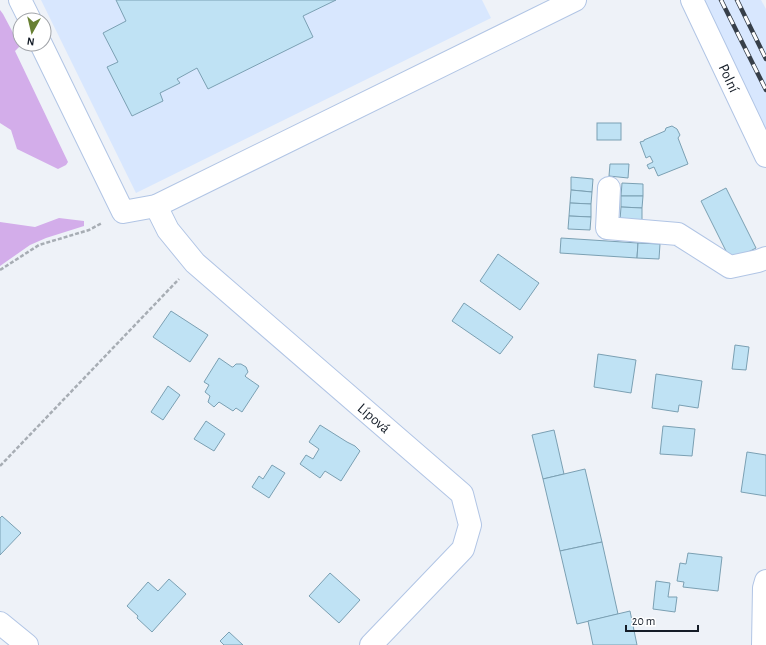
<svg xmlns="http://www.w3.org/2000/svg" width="766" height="645" font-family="'Alegreya Sans',sans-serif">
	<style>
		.built { fill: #d8e7fe }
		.green { fill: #d3adea }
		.building { fill: #bfe2f4; stroke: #7ba0b3 }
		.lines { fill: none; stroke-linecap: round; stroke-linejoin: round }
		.minor-casing { stroke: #b1c5e5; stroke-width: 24 }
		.path { stroke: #a7adb4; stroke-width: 2.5; stroke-dasharray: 4 2; stroke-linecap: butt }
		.minor { stroke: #fff; stroke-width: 22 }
		.rail-casing { stroke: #373f49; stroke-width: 4.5 }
		.rail { stroke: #fff; stroke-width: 3; stroke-dasharray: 9; stroke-linecap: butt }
		.labels { text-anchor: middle; stroke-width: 4; stroke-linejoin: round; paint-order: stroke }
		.street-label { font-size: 15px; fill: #141c27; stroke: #fff }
	</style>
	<rect width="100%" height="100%" fill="#eef2f8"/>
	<g class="built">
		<path d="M41 0H482L491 18 136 193Z"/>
		<path d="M699 0H761L766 9V135Z"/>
	</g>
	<g class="green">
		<path d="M0 10 3 14 20 46 15 51 68 162 66 165 58 169 17 149 11 130 0 123Z"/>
		<path d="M59 218 84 221V226L46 238 30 245 0 266V222L35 227Z"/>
	</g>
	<g class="building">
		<path d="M116 0H336L303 16 313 37 208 89 197 68 177 79 180 83 160 93 163 101 132 116 107 67 118 62 103 33 126 21Z"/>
		<rect x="597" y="123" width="24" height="17"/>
		<path d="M672 126 677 129 680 135 678 138 688 164 658 176 654 167 649 169 647 165 653 162 650 156 646 158 640 142 644 141V140L665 131 666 128Z"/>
		<path d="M610 164H629L628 178 609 176Z"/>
		<path d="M571 177 593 179 592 192 571 190Z"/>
		<path d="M622 183 643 184V196H621Z"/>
		<path d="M726 188 756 248 731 261 701 201Z"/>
		<path d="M571 190 592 192 591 204 570 203Z"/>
		<path d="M621 196H643L642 208 621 207Z"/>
		<path d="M570 203 591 204V217L569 216Z"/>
		<path d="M621 207 642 208V220H620Z"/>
		<path d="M569 216 591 217 590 230 568 229Z"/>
		<path d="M561 238 638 243 637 258 560 253Z"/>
		<path d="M638 243 660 244 659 259 637 258Z"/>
		<path d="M498 254 539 283 520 310 480 281Z"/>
		<path d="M464 303 513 337 500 354 452 321Z"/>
		<path d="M171 311 208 335 190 362 153 337Z"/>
		<path d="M735 345 749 347 746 370 732 369Z"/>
		<path d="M598 354 636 360 631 393 594 387Z"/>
		<path d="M219 358 232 367H233L236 364H241L246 367 248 372 245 376 246 377 259 386 242 412 236 408 233 411 219 402 214 407 208 402 210 396 205 392 209 385 204 382Z"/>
		<path d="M656 374 702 381 698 408 679 405 678 412 652 408Z"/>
		<path d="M168 386 180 395 163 420 151 412Z"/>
		<path d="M206 421 225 434 214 451 194 439Z"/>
		<path d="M320 425 347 442 355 446 360 451 341 481 325 471 320 478 300 464 306 455 313 459 319 449 309 442Z"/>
		<path d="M663 426 695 429 692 456 660 454Z"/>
		<path d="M554 430 564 474 543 479 532 435Z"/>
		<path d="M747 452 766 455V496L741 492Z"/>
		<path d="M272 465 285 473 269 498 252 487 259 476 263 479Z"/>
		<path d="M585 469 602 542 560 551 543 479Z"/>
		<path d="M2 516 21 533 0 555V518Z"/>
		<path d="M602 542 618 614 577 624 560 551Z"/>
		<path d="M688 553 722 557 718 591 683 587 684 582 677 581 680 563 686 564Z"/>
		<path d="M330 573 360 600 339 623 309 596Z"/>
		<path d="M169 579 186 594 152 632 137 618 138 616 127 606 148 582 158 591Z"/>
		<path d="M656 581 670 583 668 597H677L675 612 653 609Z"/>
		<path d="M630 611 637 645H593L588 621Z"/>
		<path d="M229 632 243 645H224L220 641Z"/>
	</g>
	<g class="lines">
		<g class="minor-casing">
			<g id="minor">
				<path d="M20 0 30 20"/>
				<path d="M692 0 766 156"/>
				<path d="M41 44 123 212 156 206 575 0"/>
				<path d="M609 188 607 228 678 234 730 267 758 261 766 258"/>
				<path d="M156 206 168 230 195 263 462 494 470 525 463 549 371 645"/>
				<path d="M0 623 27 645"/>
				<path d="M763 645 764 588 766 581"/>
			</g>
		</g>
		<g class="path">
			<path d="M0 270 39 245 89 230 102 223"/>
			<path d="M0 466 179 279"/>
		</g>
		<use href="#minor" class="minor"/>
		<g class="rail-casing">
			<g id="rail">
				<path d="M721 0 766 90"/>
				<path d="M737 0 766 59"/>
			</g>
		</g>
		<use href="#rail" class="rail"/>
	</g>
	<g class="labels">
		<g class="street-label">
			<text transform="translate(729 78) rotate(65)" y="5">Polní</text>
			<text transform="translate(374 418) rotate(41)" y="5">Lípová</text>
		</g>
	</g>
	<g transform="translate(32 32) rotate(188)"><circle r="19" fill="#ffffff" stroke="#a1a4a9"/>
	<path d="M0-3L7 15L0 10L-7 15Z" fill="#688033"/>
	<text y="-6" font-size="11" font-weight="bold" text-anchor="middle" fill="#141c27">N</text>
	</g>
	<path d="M626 625v6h72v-6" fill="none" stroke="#141c27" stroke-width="2"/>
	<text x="632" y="625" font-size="12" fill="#141c27" stroke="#ffffff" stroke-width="3" paint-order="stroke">20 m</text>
</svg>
